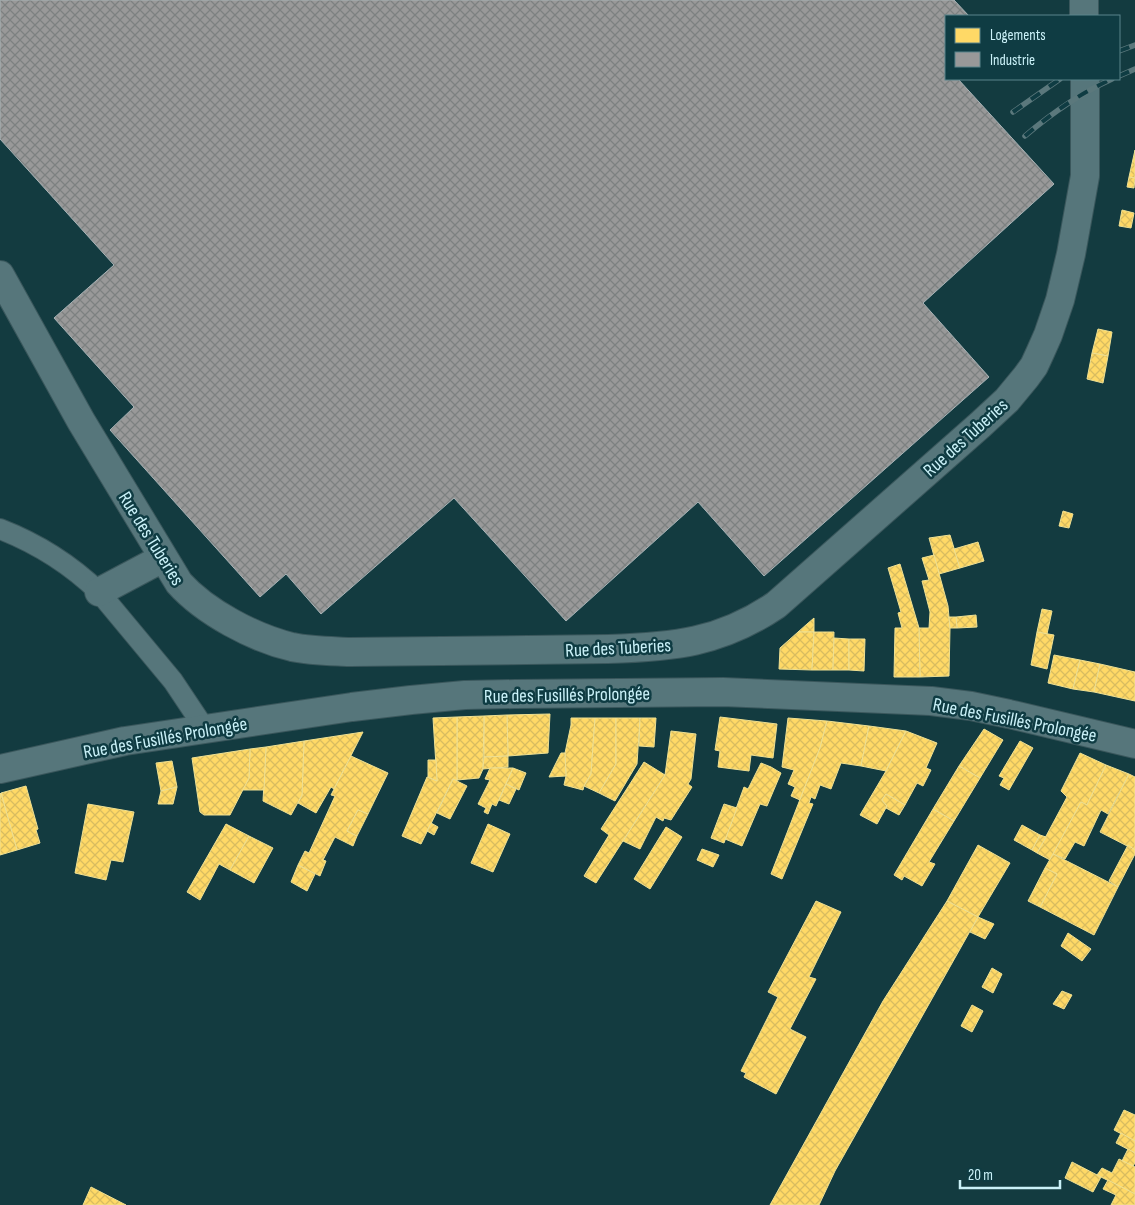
<svg xmlns="http://www.w3.org/2000/svg" width="1135" height="1205" font-family="'Sofia Sans Condensed',sans-serif">
	<style>
		.homes { fill: url(#homes-cross-hatch); stroke: #efe092 }
		.industry { fill: url(#industry-cross-hatch); stroke: #a8b3b6 }
		.lines { fill: none; stroke-linecap: round; stroke-linejoin: round }
		.lane-casing { stroke: #3a575c; stroke-width: 22 }
		.street-casing { stroke: #3a575c; stroke-width: 30 }
		.lane { stroke: #56767b; stroke-width: 20 }
		.street { stroke: #56767b; stroke-width: 28 }
		.rail-casing { stroke: #5b787c; stroke-width: 5.5 }
		.rail { stroke: #0f3c43; stroke-width: 4; stroke-dasharray: 11; stroke-linecap: butt }
		.labels { text-anchor: middle; stroke-width: 5; stroke-linejoin: round; paint-order: stroke }
		.street-label { font-size: 19px; fill: #caf1f8; stroke: #0f3c43 }
	</style>
	<defs>
		<pattern id="homes-cross-hatch" width="8" height="8" patternUnits="userSpaceOnUse" patternTransform="scale(1.25)"><rect width="8" height="8" fill="#ffd966"/><path d="M0 0l8 8M0 8l8-8" fill="none" stroke="#d8bc60"/></pattern>
		<pattern id="industry-cross-hatch" width="8" height="8" patternUnits="userSpaceOnUse" patternTransform="scale(1.25)"><rect width="8" height="8" fill="#999"/><path d="M0 0l8 8M0 8l8-8" fill="none" stroke="#7d8181"/></pattern>
	</defs>
	<rect width="100%" height="100%" fill="#133b40"/>
	<g class="homes">
		<path d="M1135 150V178L1129 177Z"/>
		<path d="M1129 177 1135 178 1134 188 1127 187Z"/>
		<path d="M1122 210 1134 213 1131 228 1119 226Z"/>
		<path d="M1098 329 1112 332 1108 356 1092 353Z"/>
		<path d="M1092 353 1108 356 1103 383 1087 379Z"/>
		<path d="M1063 511 1073 514 1069 528 1059 526Z"/>
		<path d="M950 535 960 568 939 574 929 538Z"/>
		<path d="M978 542 984 561 960 568 954 549Z"/>
		<path d="M934 555 948 606 950 628 949 676 920 677 919 628H929L930 612 922 581 929 580 922 558Z"/>
		<path d="M900 564 919 628 920 677H894L895 628H902L898 613 901 612 888 568Z"/>
		<path d="M1042 609 1052 611 1047 634 1037 632Z"/>
		<path d="M976 615 977 627 957 628 956 617Z"/>
		<path d="M949 617H956L957 628H950Z"/>
		<path d="M814 618V632H798L807 624Z"/>
		<path d="M798 632H814L812 670 779 669 780 648Z"/>
		<path d="M814 632H834L833 670H812Z"/>
		<path d="M1037 632 1054 635 1047 669 1031 665Z"/>
		<path d="M834 638 849 639V670H833Z"/>
		<path d="M849 639H865L864 671 849 670Z"/>
		<path d="M1054 655 1080 660 1073 689 1048 683Z"/>
		<path d="M1080 660 1100 664 1094 692 1073 689Z"/>
		<path d="M1100 664 1135 672V701L1094 692Z"/>
		<path d="M550 714 548 753 508 756 507 715Z"/>
		<path d="M507 715 508 756 484 757V716Z"/>
		<path d="M484 716 483 769 479 778 457 780V717Z"/>
		<path d="M457 717V781L453 779 421 844 402 836 427 777 437 781 433 718Z"/>
		<path d="M720 717 777 724 773 758 751 755 749 771 718 767 720 751 715 750Z"/>
		<path d="M571 718H595L591 774 584 786 583 790 564 785 566 776 565 753 571 725Z"/>
		<path d="M595 718H616V764L599 793 584 786 591 774Z"/>
		<path d="M616 718H640L637 764 615 801 599 793 616 764Z"/>
		<path d="M640 718H656L654 747 639 746Z"/>
		<path d="M788 718 827 721 820 748 800 800 791 796 795 787 788 784 794 770 782 767Z"/>
		<path d="M827 721 869 726 861 766 841 763 831 789 820 785 815 799 811 797 809 803 813 804 782 879 771 874 820 748Z"/>
		<path d="M869 726 906 731 886 771 861 766Z"/>
		<path d="M984 729 1003 740 980 778 959 766Z"/>
		<path d="M671 731 696 734 691 779 688 784 692 787 671 820 664 818 663 821 656 817 640 849 623 841 665 775Z"/>
		<path d="M906 731 937 743 926 768 931 770 923 786 917 783 905 805 886 794 882 800 887 806 877 824 860 815 886 771Z"/>
		<path d="M363 732 334 789 331 787 316 813 298 803 302 795 304 741Z"/>
		<path d="M304 741 302 795 291 815 263 801 266 747Z"/>
		<path d="M1020 741 1033 748 1009 790 1000 785 1004 778 999 776Z"/>
		<path d="M266 747 264 790H242L249 778 250 749Z"/>
		<path d="M250 749 249 778 230 815H204L200 812 192 758Z"/>
		<path d="M561 753H565L566 776 549 777Z"/>
		<path d="M1080 753 1106 765 1087 805 1081 802 1050 860 1037 853 1067 797 1061 791Z"/>
		<path d="M351 756 388 773 368 814 358 810 347 831 357 836 353 846 335 837 323 860 326 861 320 876 298 865 305 851 309 853 335 796 331 795Z"/>
		<path d="M508 756V767L483 769 484 757Z"/>
		<path d="M428 760H436L437 781 428 777Z"/>
		<path d="M172 761 177 787 161 791 156 763Z"/>
		<path d="M644 762 665 775 596 883 584 876 609 835 601 829Z"/>
		<path d="M761 763 771 767 781 773 767 806 760 804 742 846 725 839 744 787 748 789Z"/>
		<path d="M1106 765 1129 774 1108 814 1101 810 1084 846 1075 842 1065 859 1053 854 1081 802 1087 805Z"/>
		<path d="M959 766 980 778 954 821 933 809Z"/>
		<path d="M490 768H513L496 806 492 804 488 814 484 812 486 808 478 804 490 780 485 779Z"/>
		<path d="M513 768 526 773 519 790 506 784Z"/>
		<path d="M1129 774 1135 777V850L1100 832Z"/>
		<path d="M453 779 467 786 450 819 437 813Z"/>
		<path d="M506 784 516 789 509 804 499 800Z"/>
		<path d="M26 786 38 829 36 830 40 843 17 850 1 793Z"/>
		<path d="M177 787 173 804H158L161 791Z"/>
		<path d="M1 793 17 850 0 855V794Z"/>
		<path d="M886 794 905 805 899 815 886 808 887 806 882 800Z"/>
		<path d="M88 804 134 812 123 862 111 860 106 880 75 873Z"/>
		<path d="M724 804 737 808 724 843 711 838Z"/>
		<path d="M933 809 954 821 929 862 935 864 922 886 904 876 902 880 894 875Z"/>
		<path d="M358 810 368 814 357 836 347 831Z"/>
		<path d="M431 823 438 827 434 835 427 831Z"/>
		<path d="M226 824 249 836 230 870 219 864 200 900 187 892Z"/>
		<path d="M488 824 510 834 493 872 471 863Z"/>
		<path d="M1022 825 1040 835 1032 850 1014 840Z"/>
		<path d="M666 827 682 837 650 889 634 879Z"/>
		<path d="M1040 835 1046 837 1037 853 1032 850Z"/>
		<path d="M249 836 273 848 254 883 230 870Z"/>
		<path d="M978 845 1010 863 978 917 947 901Z"/>
		<path d="M1128 845 1135 850V854L1118 887 1109 881Z"/>
		<path d="M702 849 719 855 713 867 697 860Z"/>
		<path d="M1053 854 1118 887 1094 935 1040 907 1057 874 1045 868Z"/>
		<path d="M298 865 315 874 307 891 291 882Z"/>
		<path d="M1045 868 1057 874 1040 907 1028 901Z"/>
		<path d="M816 901 841 912 809 977 816 979 790 1029 806 1037 776 1094 744 1077 746 1073 741 1071 778 997 768 992Z"/>
		<path d="M947 901 978 917 835 1171 819 1205H770L883 1001Z"/>
		<path d="M978 917 994 924 985 939 970 932Z"/>
		<path d="M1068 933 1091 949 1082 961 1061 946Z"/>
		<path d="M992 968 1002 974 993 993 982 987Z"/>
		<path d="M1062 991 1072 995 1064 1009 1053 1004Z"/>
		<path d="M972 1005 983 1011 972 1032 961 1026Z"/>
		<path d="M1124 1110 1135 1115V1141L1114 1130Z"/>
		<path d="M1121 1133 1135 1141V1153L1116 1143Z"/>
		<path d="M1128 1149 1135 1153V1163L1133 1166 1122 1161Z"/>
		<path d="M1119 1159 1135 1167V1194L1097 1175 1102 1168 1112 1173Z"/>
		<path d="M1072 1162 1101 1177 1093 1192 1065 1178Z"/>
		<path d="M1108 1180 1135 1194V1205H1111L1116 1195 1103 1189Z"/>
		<path d="M91 1187 126 1205H83Z"/>
	</g>
	<path class="industry" d="M0 0H954L969 16H946V79H958L1054 184 923 303 989 377 764 576 698 502 566 621 454 498 321 614 286 574 260 597 110 430 134 407 54 318 114 265 0 139Z"/>
	<g class="lines">
		<g class="lane-casing">
			<path id="lane" d="M0 529C36 543 71 565 99 592L173 681 205 729"/>
		</g>
		<g class="street-casing">
			<g id="street">
				<path d="M1084 0V16"/>
				<path d="M0 275 81 421 179 583C205 612 254 638 292 647 311 651 330 651 350 652L608 649C673 647 720 643 776 605L980 425 1007 400 1026 377 1034 366 1040 353 1048 335 1060 300 1071 254 1085 176V79"/>
				<path d="M99 592 163 558"/>
				<path d="M0 769 125 741 205 729 352 707 411 700 465 695 515 694 723 692 931 701 971 706 1009 714 1135 744"/>
			</g>
		</g>
		<use href="#lane" class="lane"/>
		<use href="#street" class="street"/>
		<g class="rail-casing">
			<g id="rail">
				<path d="M1119 51 1135 45"/>
				<path d="M1119 76 1135 69"/>
				<path d="M1013 112 1060 79"/>
				<path d="M1025 136C1053 112 1079 94 1112 79"/>
			</g>
		</g>
		<use href="#rail" class="rail"/>
	</g>
	<g class="labels">
		<g class="street-label">
			<text transform="translate(965 437) rotate(-42)" y="7">Rue des Tuberies</text>
			<text transform="translate(152 538) rotate(58)" y="7">Rue des Tuberies</text>
			<text transform="translate(618 647) rotate(-3)" y="7">Rue des Tuberies</text>
			<text transform="translate(567 694) rotate(-1)" y="7">Rue des Fusillés Prolongée</text>
			<text transform="translate(1015 719) rotate(11)" y="7">Rue des Fusillés Prolongée</text>
			<text transform="translate(165 737) rotate(-10)" y="7">Rue des Fusillés Prolongée</text>
		</g>
	</g>
	<rect x="945" y="15" width="175" height="65" fill="#0f3c43" stroke="#5a848b"/>
	<rect x="955" y="28" width="25" height="15" fill="#ffd966" stroke="#5a848b"/>
	<text x="990" y="40" font-size="15" fill="#caf1f8">Logements</text>
	<rect x="955" y="52" width="25" height="15" fill="#999999" stroke="#5a848b"/>
	<text x="990" y="65" font-size="15" fill="#caf1f8">Industrie</text>
	<path d="M960 1180v8h100v-8" fill="none" stroke="#caf1f8" stroke-width="2.5"/>
	<text x="968" y="1180" font-size="15" fill="#caf1f8" stroke="#0f3c43" stroke-width="4" paint-order="stroke">20 m</text>
</svg>
